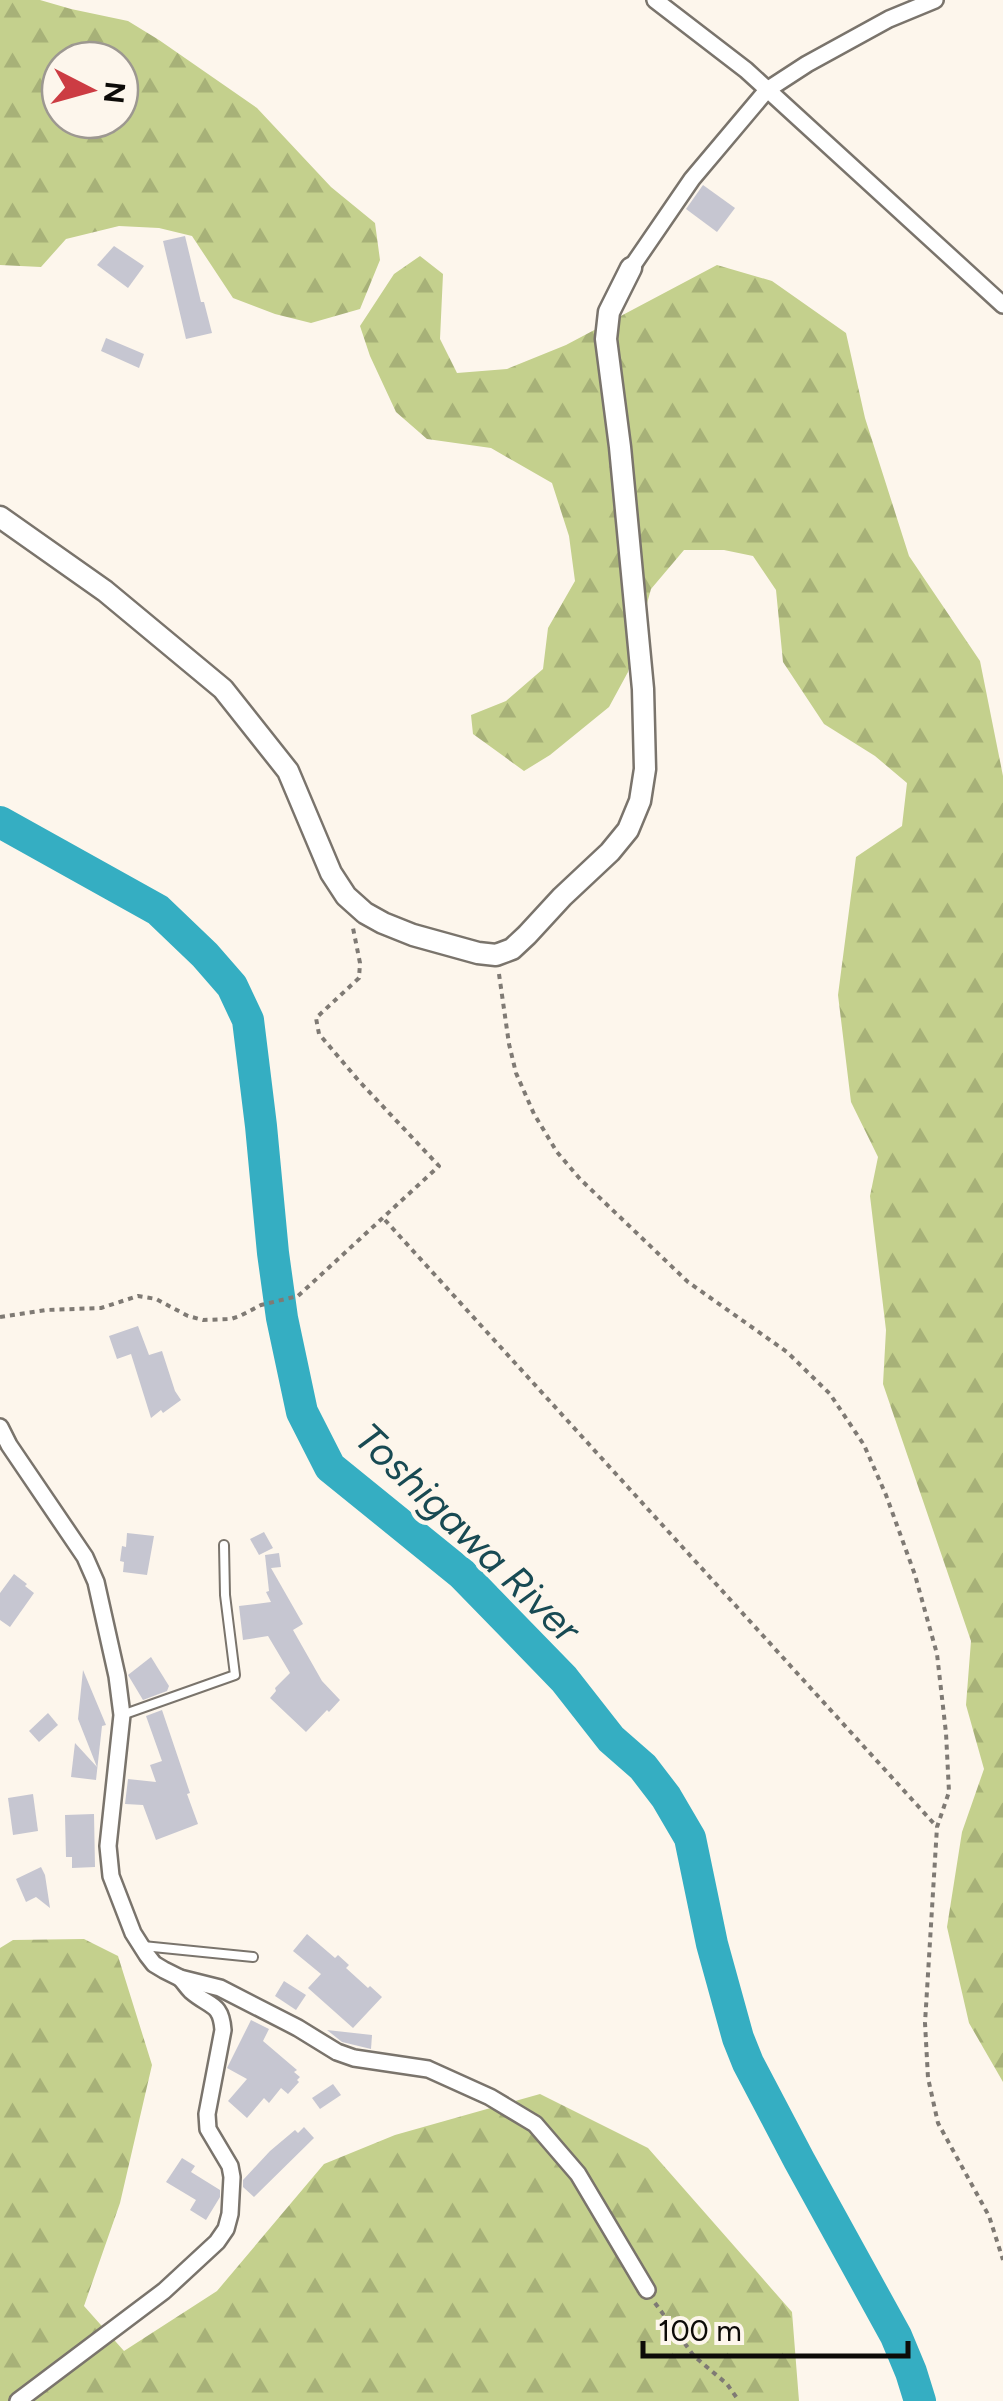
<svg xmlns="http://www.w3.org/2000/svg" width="1003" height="2401" font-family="Figtree,sans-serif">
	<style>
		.forest { fill: url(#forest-firs); fill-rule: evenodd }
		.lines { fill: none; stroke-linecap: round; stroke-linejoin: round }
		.river { stroke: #35aec2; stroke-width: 32 }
		.building { fill: #c6c6d1 }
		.service-casing { stroke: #7a746c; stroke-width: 12 }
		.minor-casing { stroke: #7a746c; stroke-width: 20 }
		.tertiary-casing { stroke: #7a746c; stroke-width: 25 }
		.path { stroke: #7f7a74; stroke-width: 4; stroke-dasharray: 5 5; stroke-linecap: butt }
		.service { stroke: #fff; stroke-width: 8 }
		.minor { stroke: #fff; stroke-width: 15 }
		.tertiary { stroke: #fff; stroke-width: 20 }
		.labels { text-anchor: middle; stroke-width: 9; stroke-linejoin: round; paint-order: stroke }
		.water-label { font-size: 40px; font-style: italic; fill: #184a53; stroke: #fdf6ec }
	</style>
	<defs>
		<pattern id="forest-firs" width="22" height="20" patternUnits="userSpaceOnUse" patternTransform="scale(2.5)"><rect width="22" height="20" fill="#c4d08d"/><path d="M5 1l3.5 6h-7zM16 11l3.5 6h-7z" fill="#a7b178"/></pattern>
	</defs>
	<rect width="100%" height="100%" fill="#fdf6ec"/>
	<g class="forest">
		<path d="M0 0H40L71 9 128 21 159 40 257 108 331 187 375 223 380 260 360 309 311 323 275 314 233 298 192 236 159 228 119 226 66 239 41 267 0 265ZM120 60V120H60V60Z"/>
		<path d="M420 256 443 274 440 339 457 373 507 369 566 345 717 265 772 281 846 333 865 418 909 556 980 661 1003 776V2082L969 2023 947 1927 962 1832 984 1769 966 1705 971 1641 883 1384 886 1330 870 1196 878 1157 851 1102 838 995 856 857 902 826 907 783 875 756 824 724 783 662 776 590 753 556 724 550H684L651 589 628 672 609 707 550 755 524 771 473 734 471 715 506 701 543 669 548 628 575 581 569 536 552 483 491 448 427 439 396 412 370 356 360 326 394 274Z"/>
		<path d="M84 1939 118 1956 152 2065 120 2203 84 2306 124 2351 217 2291 324 2164 395 2135 540 2094 648 2148 792 2312 799 2401H0V1948L13 1940Z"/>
	</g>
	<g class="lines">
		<path class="river" d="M0 822 158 910 205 955 232 986 248 1020 261 1126 273 1253 282 1318 302 1412 330 1467 462 1574 564 1679 611 1739 643 1767 666 1797 690 1838 712 1944 738 2038 748 2063 799 2160 896 2336 911 2372 920 2401"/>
	</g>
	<g class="building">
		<path d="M703 185 735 208 717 232 686 209Z"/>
		<path d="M185 236 201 302H204L212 333 186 339 163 241Z"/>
		<path d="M114 246 144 266 128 288 97 265Z"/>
		<path d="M106 338 144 354 139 368 101 351Z"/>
		<path d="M138 1326 149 1355 162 1351 175 1391 181 1400 163 1413 161 1410 151 1418 131 1354 117 1359 109 1336Z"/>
		<path d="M264 1532 273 1548 259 1555 250 1539Z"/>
		<path d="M127 1533 154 1536 147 1575 123 1572 124 1562 120 1561 122 1546 126 1547Z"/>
		<path d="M279 1553 281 1567 271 1568 303 1624 293 1630 322 1681 340 1700 329 1712 327 1710 306 1732 270 1698 276 1691 275 1688 290 1673 268 1636 243 1640 239 1606 271 1602 266 1592 269 1591 265 1555Z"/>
		<path d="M14 1574 27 1584 25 1586 34 1593 10 1627 0 1620V1593Z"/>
		<path d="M151 1657 169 1686 167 1691 143 1700 128 1675Z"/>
		<path d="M83 1670 106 1725 102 1726 96 1780 71 1777 75 1743 97 1767 78 1719Z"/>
		<path d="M162 1710 190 1793 187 1794 198 1824 156 1840 143 1805 125 1804 128 1779 156 1782 150 1765 162 1761 146 1716Z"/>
		<path d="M48 1713 58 1725 39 1742 29 1731Z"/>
		<path d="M33 1794 38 1831 13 1835 8 1798Z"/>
		<path d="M94 1814 95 1867 72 1868V1857H66L65 1815Z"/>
		<path d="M41 1867 45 1875 50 1908 36 1897 26 1902 16 1879Z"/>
		<path d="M307 1934 335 1958 338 1955 349 1965 346 1968 368 1988 370 1986 382 1997 353 2028 308 1988 321 1974 293 1951Z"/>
		<path d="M284 1981 306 1995 296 2010 275 1996Z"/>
		<path d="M251 2020 269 2029 263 2041 297 2070 294 2072 300 2077 297 2080 299 2082 288 2094 281 2088 269 2103 264 2098 247 2118 228 2101 247 2079 227 2068Z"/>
		<path d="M327 2030 372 2035 371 2049 342 2042Z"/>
		<path d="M333 2084 341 2095 320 2109 312 2098Z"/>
		<path d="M304 2127 314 2138 254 2197 243 2187V2180L270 2151 295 2130 298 2133Z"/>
		<path d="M182 2158 195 2166 191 2172 220 2190V2197L206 2220 190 2210 196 2200 166 2182Z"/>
	</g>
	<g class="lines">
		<g class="service-casing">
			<g id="service">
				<path d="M122 1715 235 1675 225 1595 224 1545"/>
				<path d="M143 1946 253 1957"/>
			</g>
		</g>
		<g class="minor-casing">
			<g id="minor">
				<path d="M655 0 746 70 1003 305"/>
				<path d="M631 268 692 179 767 90 807 64 889 19 935 0"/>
				<path d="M0 1427 9 1445 85 1557 96 1582 117 1676 122 1715 108 1846 111 1876 133 1933 147 1955 154 1964 164 1970 180 1978 220 1988 298 2028 337 2052 354 2058 428 2069 490 2097 535 2124 578 2174 647 2290"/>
				<path d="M18 2401 164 2291 217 2242 226 2229 230 2214 232 2177 230 2166 208 2129 207 2114 223 2030C221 2002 209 2007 191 1991 187 1987 184 1982 180 1978"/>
			</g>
		</g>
		<g class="tertiary-casing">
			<path id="tertiary" d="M0 517 105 591 223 689 288 771 331 873 346 896 365 913 383 923 413 935 478 953 496 955 512 949 527 935 562 897 610 852 628 830 640 801 645 769 643 689 620 447 606 339 609 312 631 268"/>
		</g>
		<g class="path">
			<path d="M499 974 509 1044 516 1073 534 1114 557 1152 580 1179 688 1282 787 1352 830 1394 864 1445 886 1495 915 1575 937 1654 946 1733 949 1792 937 1827 925 2023 928 2078 938 2123 989 2216 1003 2260"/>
			<path d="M385 1220 937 1827"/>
			<path d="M0 1317 46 1310 101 1308 138 1296 156 1299 188 1316 203 1320 231 1319 240 1316 261 1305 298 1296 439 1166 359 1081 319 1034 316 1018 359 978 360 963 353 928"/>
			<path d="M655 2303 694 2356 727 2384 739 2401"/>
		</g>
		<use href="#service" class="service"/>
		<use href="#minor" class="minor"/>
		<use href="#tertiary" class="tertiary"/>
	</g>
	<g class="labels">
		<g class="water-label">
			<text transform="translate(468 1533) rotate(44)" y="14">Toshigawa River</text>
		</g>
	</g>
	<g transform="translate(90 90) rotate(96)"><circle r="48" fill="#fdf6ec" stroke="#9d9891" stroke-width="2.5"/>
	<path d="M0-8L18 38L0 25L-18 38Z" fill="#cc3c43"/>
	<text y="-15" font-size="28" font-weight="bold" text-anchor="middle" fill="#0d0b08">N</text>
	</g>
	<path d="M643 2341v15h265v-15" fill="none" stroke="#0d0b08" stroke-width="5"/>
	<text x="658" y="2341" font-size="30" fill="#0d0b08" stroke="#fdf6ec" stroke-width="8" paint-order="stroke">100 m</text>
</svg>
